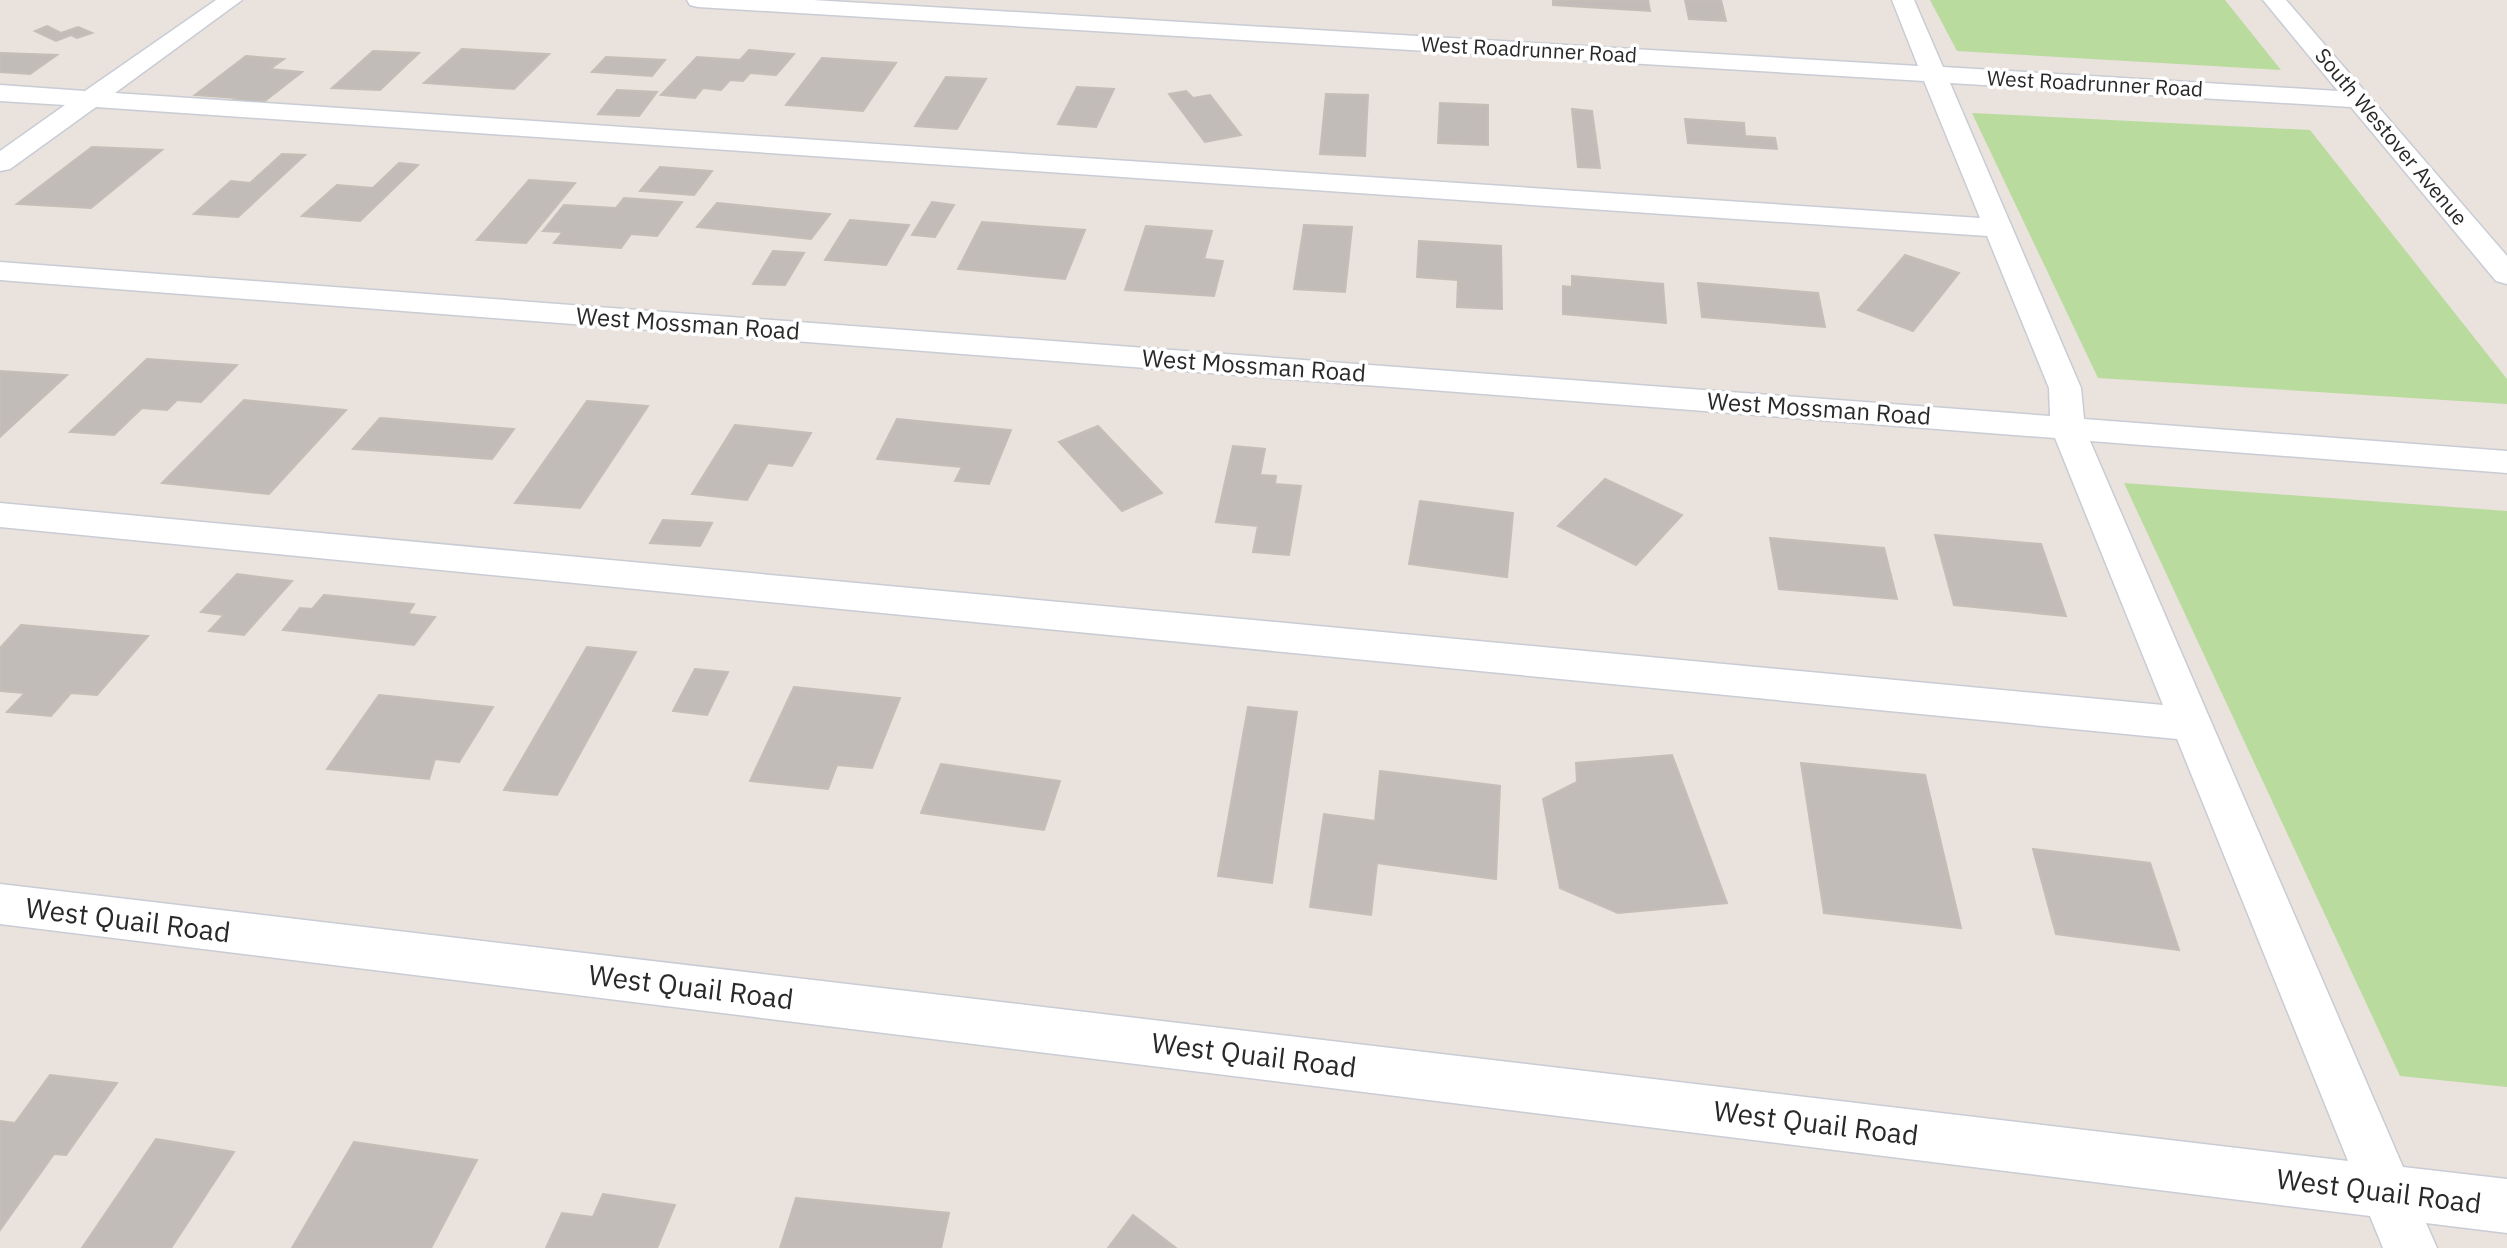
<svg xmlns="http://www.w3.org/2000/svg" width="2507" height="1248" font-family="'IBM Plex Sans',sans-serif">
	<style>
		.green { fill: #badb9e }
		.building { fill: #c2bcb9; stroke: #c5beb6; stroke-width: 2 }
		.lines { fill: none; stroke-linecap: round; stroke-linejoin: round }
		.minor-casing { stroke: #c8ccd5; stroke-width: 3 }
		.minor { fill: #fff; fill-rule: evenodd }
		.labels { text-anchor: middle; stroke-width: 7; stroke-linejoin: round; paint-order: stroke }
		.far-street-label { font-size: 21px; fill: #292929; stroke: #fff }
		.street-label { font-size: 24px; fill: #292929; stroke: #fff }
		.near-street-label { font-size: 28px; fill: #292929; stroke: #fff }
	</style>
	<rect width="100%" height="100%" fill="#eae2dc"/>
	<g class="green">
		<path d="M1930 0H2225L2281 70 1957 51Z"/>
		<path d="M1972 113 2310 130 2507 379V404L2098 378Z"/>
		<path d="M2124 483 2507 511V1087L2400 1076Z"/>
	</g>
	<g class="building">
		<path d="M1553 0H1648L1650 11 1553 5Z"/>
		<path d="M1685 0H1721L1726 21 1689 19Z"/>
		<path d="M47 26 61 33 78 27 92 33 77 38 71 35 56 41 35 31Z"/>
		<path d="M462 49 549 54 514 89 424 83Z"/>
		<path d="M749 50 794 54 776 75 750 73 743 81 730 80 721 90 703 88 695 98 661 95 697 57 740 60Z"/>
		<path d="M373 51 419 53 380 90 332 88Z"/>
		<path d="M0 53H1L57 55 30 74 0 72Z"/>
		<path d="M246 56 284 59 270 69 302 72 261 104 230 102 236 98 195 95Z"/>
		<path d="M606 57 665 60 652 76 592 72Z"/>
		<path d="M822 58 896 63 863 111 786 105Z"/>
		<path d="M946 77 986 79 957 129 915 126Z"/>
		<path d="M1077 87 1114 89 1096 127 1058 124Z"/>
		<path d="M617 90 657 92 639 116 598 114Z"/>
		<path d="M1186 91 1193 98 1210 95 1241 135 1205 142 1169 94Z"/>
		<path d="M1326 94 1368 95 1365 156 1320 154Z"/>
		<path d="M1440 103 1488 105V145L1438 143Z"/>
		<path d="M1572 109 1592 111 1600 168 1578 167Z"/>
		<path d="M1685 119 1744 123 1745 136 1775 138 1777 149 1688 143Z"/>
		<path d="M92 147 162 150 91 208 17 204Z"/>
		<path d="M282 154 305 155 238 217 194 214 231 181 250 183Z"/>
		<path d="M399 163 418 165 360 221 302 216 337 185 373 188Z"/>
		<path d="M660 167 712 171 694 195 640 191Z"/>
		<path d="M529 180 575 183 526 243 477 240Z"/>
		<path d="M624 198 682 202 657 236 631 234 621 248 554 243 563 232 543 231 564 205 616 208Z"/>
		<path d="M932 202 954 205 935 237 912 235Z"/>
		<path d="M717 203 830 214 811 239 697 227Z"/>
		<path d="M850 220 909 225 886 265 825 260Z"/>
		<path d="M982 222 1085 230 1065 279 958 269Z"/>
		<path d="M1304 225 1352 227 1345 292 1294 289Z"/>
		<path d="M1146 226 1212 231 1204 259 1223 261 1214 296 1125 290Z"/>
		<path d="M1419 241 1501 246 1502 309 1457 307 1458 280 1417 277Z"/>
		<path d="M773 251 804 253 785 285 753 284Z"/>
		<path d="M1905 255 1959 273 1913 331 1858 310Z"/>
		<path d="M1572 276 1663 284 1666 323 1563 314V286L1572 287Z"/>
		<path d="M1698 283 1818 293 1825 327 1702 317Z"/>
		<path d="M147 359 237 365 201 402 177 400 167 410 142 408 114 435 70 432Z"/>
		<path d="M0 371 67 375 0 437Z"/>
		<path d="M244 400 346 410 269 494 162 483Z"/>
		<path d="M587 401 648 406 580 508 515 503Z"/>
		<path d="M380 418 514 429 492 459 353 449Z"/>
		<path d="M897 419 1011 430 989 484 955 481 962 467 877 459Z"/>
		<path d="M735 425 811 433 792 466 768 463 747 500 692 494Z"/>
		<path d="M1098 426 1162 493 1122 511 1059 442Z"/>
		<path d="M1233 446 1265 449 1260 475 1276 476 1275 484 1301 486 1289 555 1253 552 1258 526 1216 522Z"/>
		<path d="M1605 479 1682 515 1636 565 1558 526Z"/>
		<path d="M1420 501 1513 513 1507 577 1409 564Z"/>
		<path d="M663 520 712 523 700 546 650 543Z"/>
		<path d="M1935 535 2041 544 2066 616 1954 605Z"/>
		<path d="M1770 538 1884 548 1897 599 1779 589Z"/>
		<path d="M237 574 292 581 244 635 209 631 224 615 201 612Z"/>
		<path d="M324 595 414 604 408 614 435 617 414 645 283 630 300 608 312 609Z"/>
		<path d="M21 625 148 636 97 695 71 693 51 716 7 712 25 693 0 691V648Z"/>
		<path d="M587 647 636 652 557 795 504 790Z"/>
		<path d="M695 669 728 672 707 715 673 711Z"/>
		<path d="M794 687 900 698 872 768 837 765 828 789 750 781Z"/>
		<path d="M379 695 493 707 459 762 435 759 429 779 327 769Z"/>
		<path d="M1248 707 1297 712 1272 883 1218 876Z"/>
		<path d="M1672 755 1727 903 1618 913 1560 888 1543 799 1577 782 1576 763Z"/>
		<path d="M1801 763 1925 775 1961 928 1824 913Z"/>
		<path d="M941 764 1060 781 1044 830 921 813Z"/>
		<path d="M1380 771 1500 786 1496 879 1377 863 1371 915 1310 907 1324 814 1375 821Z"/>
		<path d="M2033 849 2150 863 2179 950 2056 934Z"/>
		<path d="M50 1075 117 1083 66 1155 54 1154 0 1230V1121L15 1123Z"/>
		<path d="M156 1139 234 1152 171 1248H82Z"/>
		<path d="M354 1142 477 1160 431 1248H292Z"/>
		<path d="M603 1194 675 1205 657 1248H546L562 1213 593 1217Z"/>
		<path d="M796 1198 949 1213 941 1248H780Z"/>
		<path d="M1133 1215 1176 1248H1108Z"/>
	</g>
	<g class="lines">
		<g class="minor-casing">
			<path id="minor" d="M216 0H242L115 93 1980 218 1924 81 698 7 690 5 687 0H813L1918 66 1892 0H1914L1943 67 2338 91 2263 0H2286L2507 256V284L2496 281 2351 107 1950 83 2081 388 2084 419 2507 451V473L2090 441 2403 1167 2507 1179V1233L2426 1223 2437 1248H2383L2370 1216 0 924V884L2348 1161 2177 739 0 527V503L2163 705 2055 438 0 280V262L2050 416 2049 388 1987 236 96 107 10 169 0 171V151L65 105 0 101V85L85 91Z"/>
		</g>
		<use href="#minor" class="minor"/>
	</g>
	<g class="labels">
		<g class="far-street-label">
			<text transform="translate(1529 50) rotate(3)" y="7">West Roadrunner Road</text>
			<text transform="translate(2095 84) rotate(3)" y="7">West Roadrunner Road</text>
			<text transform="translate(2391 137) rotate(50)" y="7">South Westover Avenue</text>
		</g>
		<g class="street-label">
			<text transform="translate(688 324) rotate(4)" y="8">West Mossman Road</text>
			<text transform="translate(1254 366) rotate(4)" y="8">West Mossman Road</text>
			<text transform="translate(1819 409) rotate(4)" y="8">West Mossman Road</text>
		</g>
		<g class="near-street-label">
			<text transform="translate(128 920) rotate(7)" y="10">West Quail Road</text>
			<text transform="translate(691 987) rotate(7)" y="10">West Quail Road</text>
			<text transform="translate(1254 1055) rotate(7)" y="10">West Quail Road</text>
			<text transform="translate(1816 1123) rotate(7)" y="10">West Quail Road</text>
			<text transform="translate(2379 1191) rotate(7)" y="10">West Quail Road</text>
		</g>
	</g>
</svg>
